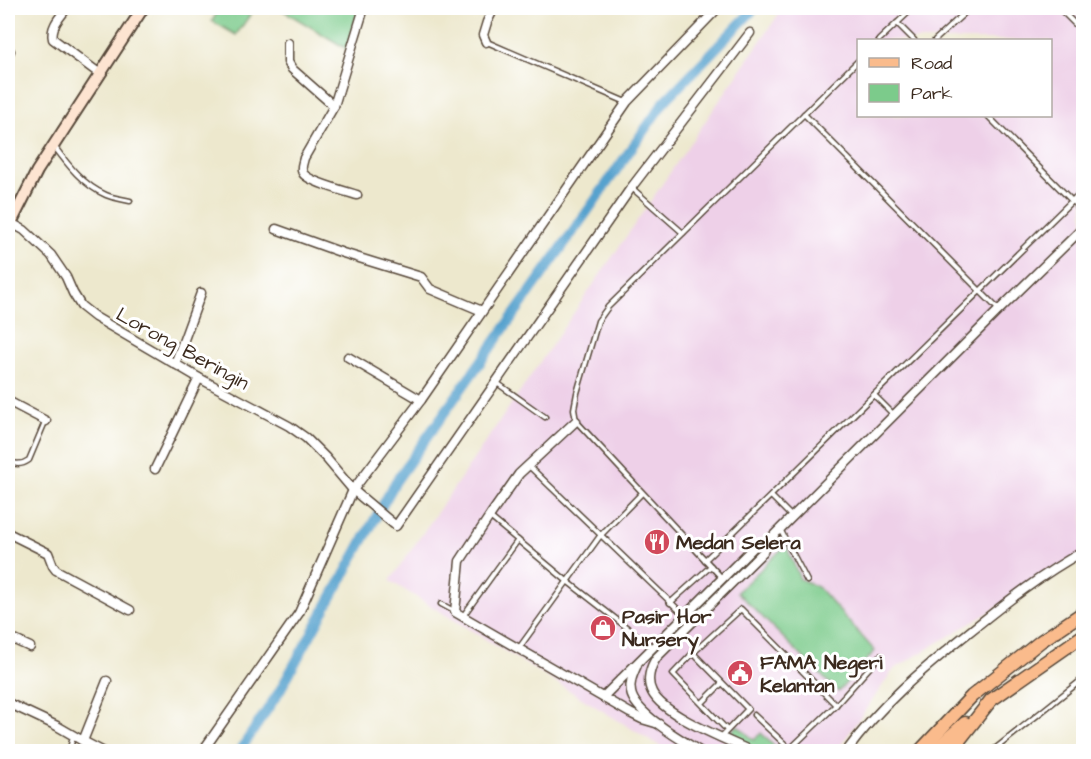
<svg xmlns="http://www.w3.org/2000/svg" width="1091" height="759" font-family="'Architects Daughter',sans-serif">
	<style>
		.built { fill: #eed0e8; fill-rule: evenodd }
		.green { fill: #7ccb8b; stroke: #5c7a54; stroke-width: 1.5 }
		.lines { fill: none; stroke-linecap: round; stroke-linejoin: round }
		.canal { stroke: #56a2ce; stroke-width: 10 }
		.service-casing { stroke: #564638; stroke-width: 7 }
		.minor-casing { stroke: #564638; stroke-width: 11 }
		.secondary-casing { stroke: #564638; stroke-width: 14 }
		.primary-casing { stroke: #564638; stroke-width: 15 }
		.service { stroke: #fff; stroke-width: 4 }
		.minor { stroke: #fff; stroke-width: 8 }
		.secondary { stroke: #fde4d1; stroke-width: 10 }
		.primary { stroke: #fabb8c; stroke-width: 12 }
		.labels { text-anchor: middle; stroke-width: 6; stroke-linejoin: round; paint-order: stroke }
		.street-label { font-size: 20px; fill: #3b2a1e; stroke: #fff }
		.poi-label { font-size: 20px; font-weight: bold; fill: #3b2a1e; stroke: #fff; text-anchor: start }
	</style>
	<rect width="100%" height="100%" fill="#fff"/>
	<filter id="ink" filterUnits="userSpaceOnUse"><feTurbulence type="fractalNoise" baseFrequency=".0167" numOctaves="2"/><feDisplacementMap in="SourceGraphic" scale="12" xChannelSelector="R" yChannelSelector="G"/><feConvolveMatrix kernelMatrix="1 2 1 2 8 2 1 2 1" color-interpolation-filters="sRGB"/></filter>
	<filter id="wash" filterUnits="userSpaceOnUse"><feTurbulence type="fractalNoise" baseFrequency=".008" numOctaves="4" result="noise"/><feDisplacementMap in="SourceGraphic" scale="24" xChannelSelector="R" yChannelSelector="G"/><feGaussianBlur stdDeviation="1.35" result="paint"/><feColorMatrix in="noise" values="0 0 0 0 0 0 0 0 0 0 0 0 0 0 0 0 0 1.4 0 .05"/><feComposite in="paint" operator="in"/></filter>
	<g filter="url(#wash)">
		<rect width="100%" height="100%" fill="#ede8cd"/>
		<path class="built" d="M783 8H1083V556L894 669 836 752 668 751 390 581ZM858 40H1050V116H858Z"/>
		<g class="green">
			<path d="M220 8H255L236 35 212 21Z"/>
			<path d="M279 8H361L355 21 347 49Z"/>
			<path d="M786 545 800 579 818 587 875 651 838 692 737 592Z"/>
			<path d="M737 725 754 740 761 733 779 751H757L727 737Z"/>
		</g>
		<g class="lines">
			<path class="canal" d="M239 752 279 692 396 481 582 219 664 102 755 8"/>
		</g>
	</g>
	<g filter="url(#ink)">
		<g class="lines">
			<g class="service-casing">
				<g id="service">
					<path d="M1059 8 1084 33"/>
					<path d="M897 23 914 40"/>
					<path d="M879 40 913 8"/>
					<path d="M935 40 970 8"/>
					<path d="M487 42 626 102"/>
					<path d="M804 114 998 309"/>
					<path d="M988 116 1084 213"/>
					<path d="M54 146C68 165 83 185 106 195 113 198 122 199 130 201"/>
					<path d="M632 188 683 233"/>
					<path d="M497 383 545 417"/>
					<path d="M874 395 894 415"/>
					<path d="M8 461C15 465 22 465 29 460L45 422"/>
					<path d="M529 466 684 615"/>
					<path d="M771 496 792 517"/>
					<path d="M490 517 567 581 652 647"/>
					<path d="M780 529 807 581"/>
					<path d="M705 560 1084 189"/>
					<path d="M722 578 576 421 574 409 577 393 598 321 608 307 858 61"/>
					<path d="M670 603 711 566"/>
					<path d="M441 604 454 611"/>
					<path d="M463 616 518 540"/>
					<path d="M519 648 600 536 642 493"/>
					<path d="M693 653 673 674 727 730"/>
					<path d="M702 703 722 683"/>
					<path d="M754 715 790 749 789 751"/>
					<path d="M722 736 748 709 693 653 741 609 836 705"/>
					<path d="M790 749 836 705 880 656"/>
					<path d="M69 752 73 737"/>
					<path d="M991 752 1084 678"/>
				</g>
			</g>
			<g class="minor-casing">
				<g id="minor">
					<path d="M67 8C60 17 50 27 53 39L100 74"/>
					<path d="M486 42 483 35 487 22 494 8"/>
					<path d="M288 43V62L292 69 334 106"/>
					<path d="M8 54 10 51"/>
					<path d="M357 195C347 192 307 181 303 173 300 168 303 163 304 158L334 106 364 8"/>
					<path d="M8 220 11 223 24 230 51 255 66 277 73 293 81 306 95 317 199 378 289 426 306 438 326 458 353 490 396 526 631 188 750 33"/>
					<path d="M276 229 343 253 421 277 430 289 482 311"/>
					<path d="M348 357 421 400"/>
					<path d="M175 364 201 293"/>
					<path d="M8 401 46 421"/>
					<path d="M576 421 519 474 491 514 460 561 455 612 630 713 642 719 659 724"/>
					<path d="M155 469 199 378"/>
					<path d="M8 533 48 553 53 566 56 570 130 610"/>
					<path d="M8 637 30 647"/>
					<path d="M637 665C633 674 629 682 631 692 634 713 683 741 701 752"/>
					<path d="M603 697 754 547 768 541"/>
					<path d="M8 703 57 726 83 741 107 681"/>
					<path d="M83 741 104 752"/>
					<path d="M202 752 299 613 353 490 421 400 627 102 718 8"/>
					<path d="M753 752C728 740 664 716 652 692 646 681 650 667 657 657L763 552 768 541 999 310 1084 227"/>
					<path d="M846 752C880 705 923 669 968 633 1005 603 1042 574 1084 551"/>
				</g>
			</g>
			<g class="secondary-casing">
				<path id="secondary" d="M8 235 11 223 37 171 143 8"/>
			</g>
			<g class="primary-casing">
				<g id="primary">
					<path d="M919 752 972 696 1041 641 1084 612"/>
					<path d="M933 752 965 723"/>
					<path d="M950 752 991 700 1084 635"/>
				</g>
			</g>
			<use href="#service" class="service"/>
			<use href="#minor" class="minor"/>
			<use href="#secondary" class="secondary"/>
			<use href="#primary" class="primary"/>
		</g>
	</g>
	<defs>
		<g id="restaurant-disc" transform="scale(1.35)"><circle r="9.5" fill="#d1495b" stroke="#fff"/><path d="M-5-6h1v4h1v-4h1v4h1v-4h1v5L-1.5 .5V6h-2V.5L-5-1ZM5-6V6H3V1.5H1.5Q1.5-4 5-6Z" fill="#fff"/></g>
		<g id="shop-disc" transform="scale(1.35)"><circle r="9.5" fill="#d1495b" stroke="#fff"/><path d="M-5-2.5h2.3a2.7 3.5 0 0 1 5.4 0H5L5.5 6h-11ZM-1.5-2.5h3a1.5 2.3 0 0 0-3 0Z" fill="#fff"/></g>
		<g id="civic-disc" transform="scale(1.35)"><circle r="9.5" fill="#d1495b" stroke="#fff"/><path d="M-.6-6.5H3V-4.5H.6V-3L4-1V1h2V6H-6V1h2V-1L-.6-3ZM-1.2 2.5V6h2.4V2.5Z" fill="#fff"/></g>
	</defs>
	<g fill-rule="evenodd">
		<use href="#restaurant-disc" x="657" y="542"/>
		<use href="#shop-disc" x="603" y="628"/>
		<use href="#civic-disc" x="740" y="673"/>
	</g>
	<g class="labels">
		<g class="street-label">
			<text transform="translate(183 348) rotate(29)" y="7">Lorong Beringin</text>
		</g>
		<g class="poi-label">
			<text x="676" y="549">Medan Selera</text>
			<text x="622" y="623">Pasir Hor<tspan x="622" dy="23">Nursery</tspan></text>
			<text x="760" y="669">FAMA Negeri<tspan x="760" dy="23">Kelantan</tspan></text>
		</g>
	</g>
	<rect width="1091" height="759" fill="none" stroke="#fff" stroke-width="30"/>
	<rect x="857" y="39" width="195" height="78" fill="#ffffff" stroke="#b1aaa5" stroke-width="1.5"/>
	<rect x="869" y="58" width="30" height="9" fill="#fabb8c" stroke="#b1aaa5" stroke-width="1.5"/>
	<text x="911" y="69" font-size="18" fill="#3b2a1e">Road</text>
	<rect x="869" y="84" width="30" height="18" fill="#7ccb8b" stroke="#b1aaa5" stroke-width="1.5"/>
	<text x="911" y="99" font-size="18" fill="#3b2a1e">Park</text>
</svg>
